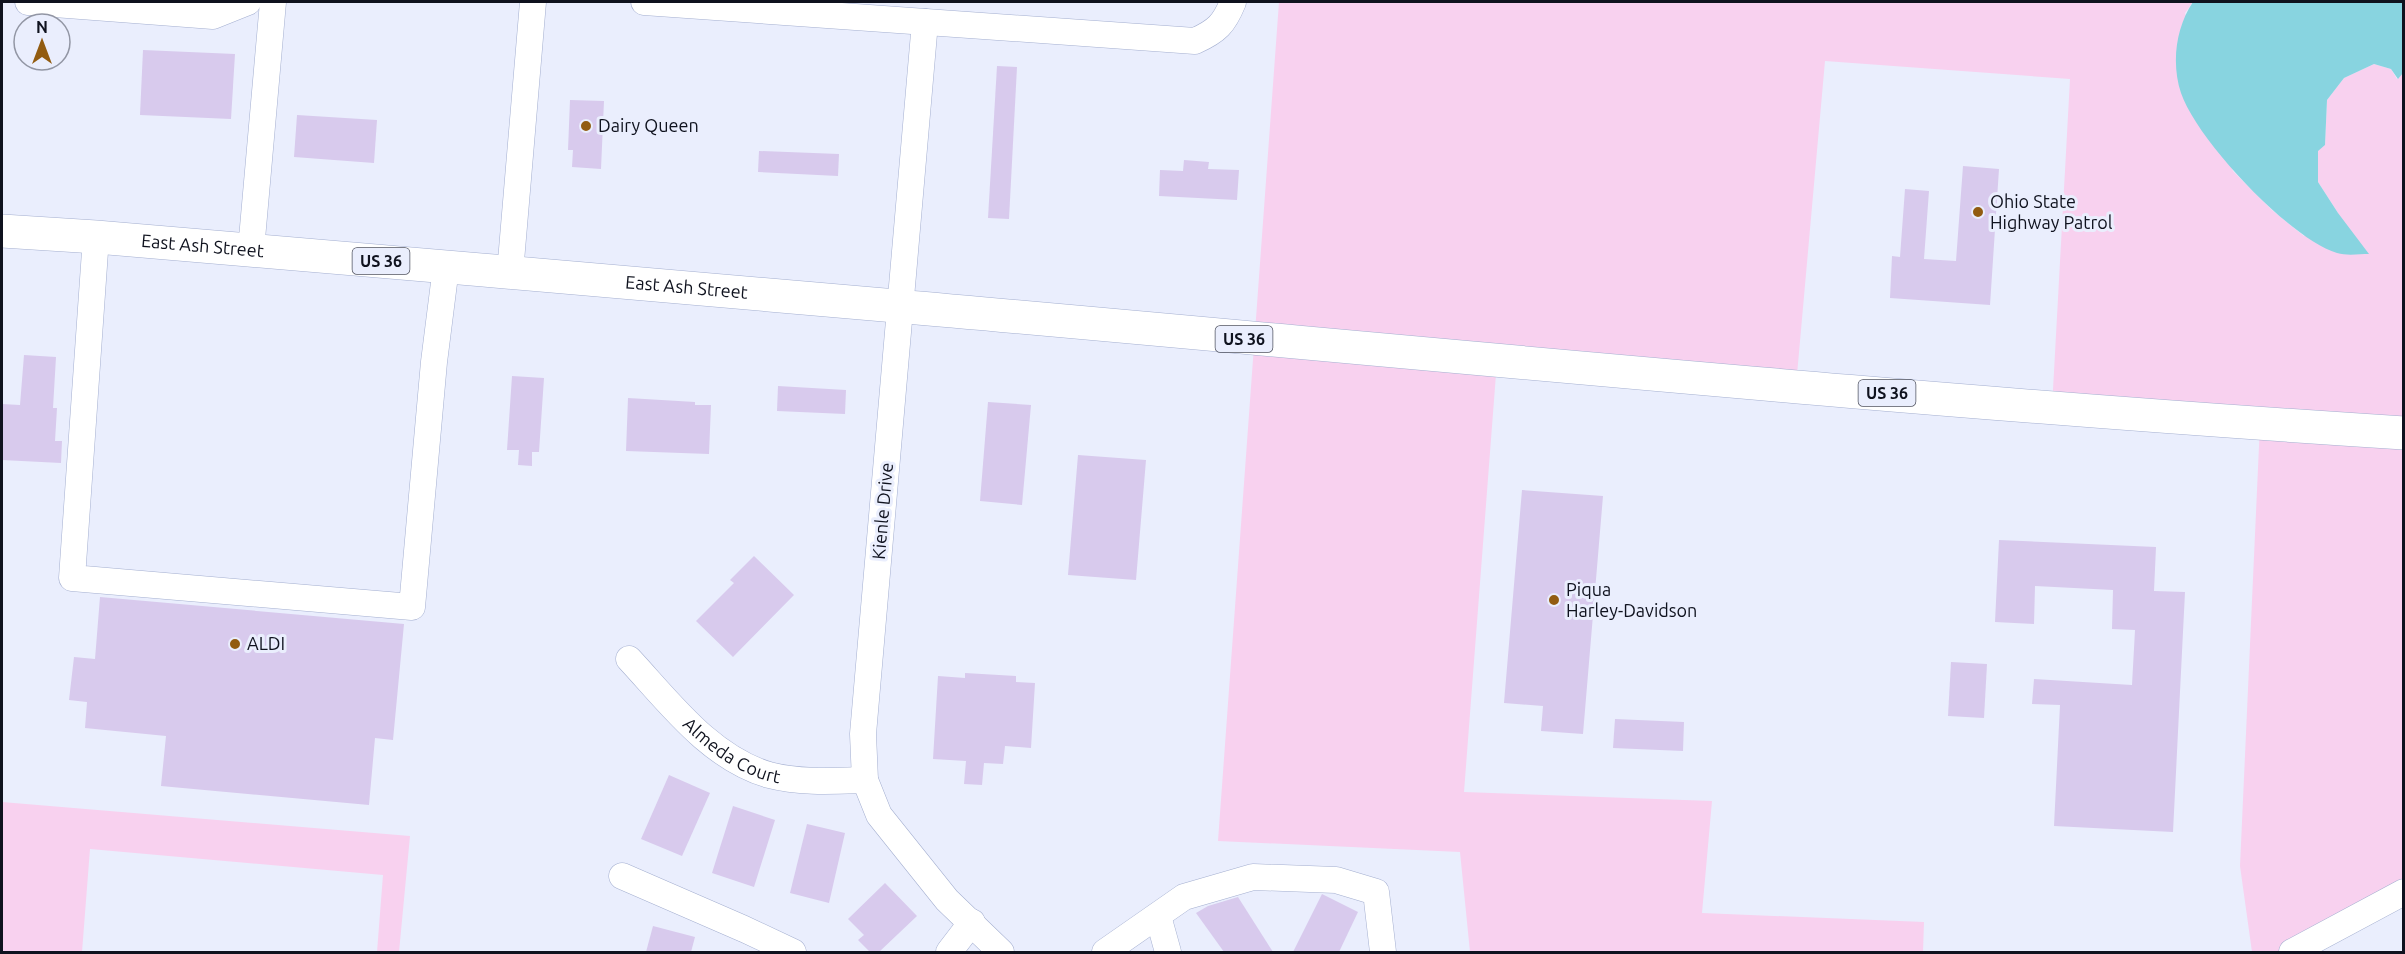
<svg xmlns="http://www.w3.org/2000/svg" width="2405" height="954" font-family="Ubuntu,sans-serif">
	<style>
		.green { fill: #f8d1ef }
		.water { fill: #88d4e0 }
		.building { fill: #d8caed }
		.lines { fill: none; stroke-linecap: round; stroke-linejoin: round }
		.minor-casing { stroke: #a4afd0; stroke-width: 27 }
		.major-casing { stroke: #a4afd0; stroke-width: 34 }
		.minor { stroke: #fff; stroke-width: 26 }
		.major { stroke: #fff; stroke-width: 33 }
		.poi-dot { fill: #925c11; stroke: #eaeefd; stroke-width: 2 }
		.labels { text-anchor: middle; stroke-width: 6; stroke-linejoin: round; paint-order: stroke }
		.shield { fill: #eaeefd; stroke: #515461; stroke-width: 1.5 }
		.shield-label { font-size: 16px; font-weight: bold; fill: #0f121e }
		.poi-label { font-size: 18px; fill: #0f121e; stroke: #eaeefd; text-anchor: start }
		.street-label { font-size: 18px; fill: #0f121e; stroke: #eaeefd }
	</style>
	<rect width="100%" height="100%" fill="#eaeefd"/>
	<g class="green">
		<path d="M1279 2H2193L2185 13 2233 171 2272 210 2304 236 2338 213 2318 182V150L2325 145 2327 100 2344 78 2374 64 2391 69 2397 79 2403 73V892L2292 952H2252L2240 866 2260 424 2052 408 2070 79 1825 61 1796 386 1497 361 1464 792 1712 801 1702 913 1924 922 1923 952H1470L1460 852 1218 841Z"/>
		<path d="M2 802 410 836 399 952H377L383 875 90 849 82 952H2Z"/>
	</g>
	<path class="water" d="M2193 2H2403V73L2398 79 2391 69 2374 64 2344 78 2327 100 2325 145 2318 151V182L2338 213 2369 254C2359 254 2347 256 2337 253 2289 238 2197 140 2181 93 2171 63 2176 27 2193 2Z"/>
	<g class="building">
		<path d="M143 50 235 54 231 119 140 115Z"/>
		<path d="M997 66 1017 67 1009 219 988 218Z"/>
		<path d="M570 100 604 101 601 169 572 167 573 150H568Z"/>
		<path d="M297 115 377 120 374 163 294 157Z"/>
		<path d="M759 151 839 154 838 176 758 172Z"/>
		<path d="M1184 160 1209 162 1208 169 1239 170 1237 200 1159 196 1160 170 1183 171Z"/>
		<path d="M1963 166 1999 169 1990 305 1890 298 1892 256 1900 257 1905 189 1929 191 1924 259 1956 261Z"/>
		<path d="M24 355 56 357 53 408H57L55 441H62L61 463 2 460V404L20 405Z"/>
		<path d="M512 376 544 378 539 452H532V466L518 465 519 450H507Z"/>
		<path d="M778 386 846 390 845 414 777 411Z"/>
		<path d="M628 398 695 402V405H711L709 454 626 451Z"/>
		<path d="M988 402 1031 405 1022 505 980 501Z"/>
		<path d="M1078 455 1146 460 1136 580 1068 575Z"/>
		<path d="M1522 490 1603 496 1583 734 1541 731 1543 706 1504 703Z"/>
		<path d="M1999 540 2156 547 2154 591 2185 592 2173 832 2054 826 2060 705 2032 704 2034 679 2132 685 2135 630 2112 629 2113 590 2035 586 2034 624 1995 622Z"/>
		<path d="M754 556 794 595 733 657 696 621 734 583 730 580Z"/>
		<path d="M100 597 404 624 393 740 375 738 369 805 161 786 166 736 85 728 87 702 69 700 74 657 95 659Z"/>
		<path d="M1951 662 1987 664 1984 718 1948 716Z"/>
		<path d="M965 673 1016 676V682L1035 683 1031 748 1005 746 1003 764 984 763 982 785 964 784 966 761 933 759 938 676 965 678Z"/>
		<path d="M1615 719 1684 722 1683 751 1613 748Z"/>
		<path d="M669 775 710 793 682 856 641 839Z"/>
		<path d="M733 806 775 820 754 887 712 873Z"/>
		<path d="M807 824 845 833 829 903 790 893Z"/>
		<path d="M885 883 917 916 879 952H870L858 940 864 935 848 919Z"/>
		<path d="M1322 894 1358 912 1339 952H1293Z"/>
		<path d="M1238 897 1273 952H1224L1196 913 1208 906Z"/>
		<path d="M653 926 695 937 691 952H646Z"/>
	</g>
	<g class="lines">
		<g class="minor-casing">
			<g id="minor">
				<path d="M28 2 213 16 248 2"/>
				<path d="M644 2 1195 41C1217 31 1224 24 1233 2"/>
				<path d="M925 22 863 734 865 780 879 815 947 900 1001 952"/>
				<path d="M96 237 72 578 412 607 434 362 446 267"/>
				<path d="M251 250 273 2"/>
				<path d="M510 273 533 2"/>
				<path id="s1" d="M629 659C669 702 710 758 769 775 800 783 833 781 865 780"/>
				<path d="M622 876 744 929 793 952"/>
				<path d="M1158 916 1168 952"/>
				<path d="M949 952 972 922"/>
				<path d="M1105 952 1184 897 1253 877 1336 880 1376 892 1383 952"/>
				<path d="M2292 952 2404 892"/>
			</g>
		</g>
		<g class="major-casing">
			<g id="major">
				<path id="s2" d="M2 231 96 237C363 260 629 282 896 306 1398 350 1900 401 2404 433"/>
			</g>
		</g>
		<use href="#minor" class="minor"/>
		<use href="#major" class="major"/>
	</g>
	<g class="poi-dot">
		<circle cx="586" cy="126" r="6"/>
		<circle cx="1978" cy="212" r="6"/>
		<circle cx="1554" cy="600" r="6"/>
		<circle cx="235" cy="644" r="6"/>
	</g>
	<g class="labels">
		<g class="shield">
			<rect x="352.5" y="248" width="57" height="26" rx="4.5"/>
			<rect x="1215.5" y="326" width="57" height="26" rx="4.5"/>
			<rect x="1858.5" y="380" width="57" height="26" rx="4.5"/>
		</g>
		<g class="shield-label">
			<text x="381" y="267">US 36</text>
			<text x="1244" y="345">US 36</text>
			<text x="1887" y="399">US 36</text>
		</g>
		<g class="poi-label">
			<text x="598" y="132">Dairy Queen</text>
			<text x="1990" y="208">Ohio State<tspan x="1990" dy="21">Highway Patrol</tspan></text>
			<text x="1566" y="596">Piqua<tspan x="1566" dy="21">Harley-Davidson</tspan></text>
			<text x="247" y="650">ALDI</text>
		</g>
		<g class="street-label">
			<text dy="6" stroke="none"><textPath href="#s2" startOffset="201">East Ash Street</textPath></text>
			<text dy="6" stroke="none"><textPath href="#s2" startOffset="687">East Ash Street</textPath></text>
			<text transform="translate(883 511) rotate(-85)" y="6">Kienle Drive</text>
			<text dy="6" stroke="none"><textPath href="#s1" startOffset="140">Almeda Court</textPath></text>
		</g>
	</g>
	<rect width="2405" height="954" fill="none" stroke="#0f121e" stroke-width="6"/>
	<g transform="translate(42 42)"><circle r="28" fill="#eaeefd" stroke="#9296a4" stroke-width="1.5"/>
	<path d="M0-4.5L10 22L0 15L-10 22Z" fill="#925c11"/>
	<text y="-9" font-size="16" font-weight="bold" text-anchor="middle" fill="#0f121e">N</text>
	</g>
</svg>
